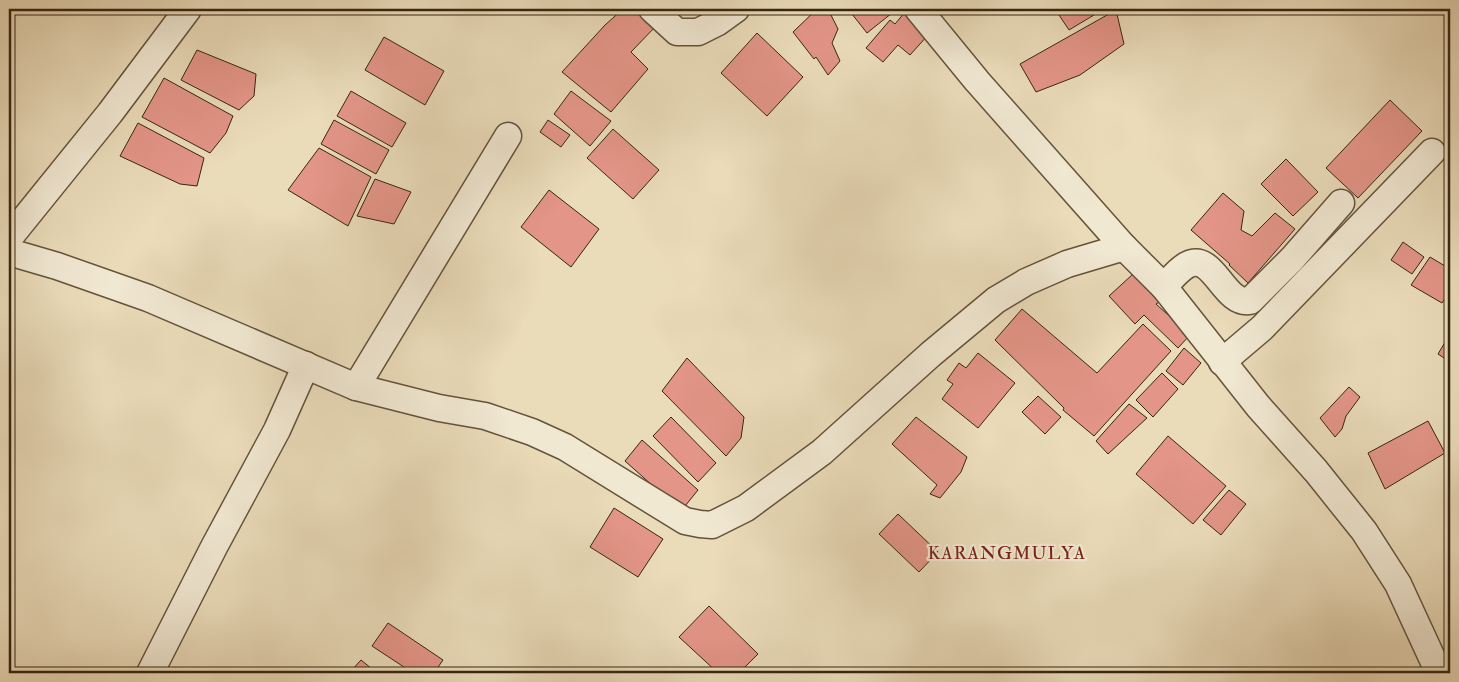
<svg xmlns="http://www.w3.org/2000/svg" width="1459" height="682" font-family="'IM FELL Double Pica',serif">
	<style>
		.building { fill: #e39587; stroke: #372612 }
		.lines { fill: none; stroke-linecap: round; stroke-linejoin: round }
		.minor-casing { stroke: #64533c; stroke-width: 29 }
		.minor { stroke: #f1e8d2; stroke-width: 26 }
		.labels { text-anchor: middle; stroke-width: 4.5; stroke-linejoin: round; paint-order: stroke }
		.quarter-label { font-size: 18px; letter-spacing: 1px; fill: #7a1f14; stroke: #f1e8d2 }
	</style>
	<rect width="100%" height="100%" fill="#eadbb9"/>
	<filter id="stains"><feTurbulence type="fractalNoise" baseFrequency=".004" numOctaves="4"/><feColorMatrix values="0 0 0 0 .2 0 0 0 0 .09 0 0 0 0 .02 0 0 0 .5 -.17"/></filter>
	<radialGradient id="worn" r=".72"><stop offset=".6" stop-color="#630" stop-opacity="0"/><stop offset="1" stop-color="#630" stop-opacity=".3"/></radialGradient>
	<g class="building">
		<path d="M623 9H641L657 25 631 52 648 69 611 112 562 72 605 25Z"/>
		<path d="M817 9H828L838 29 832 43 840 61 828 75 816 57 814 59 793 32Z"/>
		<path d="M848 9H897L867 33Z"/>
		<path d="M1055 9H1104L1069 30Z"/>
		<path d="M1116 10 1124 44 1080 75 1036 92 1020 64Z"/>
		<path d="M905 12 929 34 910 55 898 45 883 62 866 48 890 20 895 24Z"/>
		<path d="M757 33 803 77 767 116 721 73Z"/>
		<path d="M384 37 444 71 425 105 365 70Z"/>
		<path d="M197 50 256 74 254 96 239 110 181 80Z"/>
		<path d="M164 78 233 116 226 133 210 153 142 117Z"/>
		<path d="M351 91 406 123 392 147 337 116Z"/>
		<path d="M571 91 611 121 590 146 554 114Z"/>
		<path d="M1390 100 1422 131 1358 198 1326 168Z"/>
		<path d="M334 120 389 150 376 174 321 144Z"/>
		<path d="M548 120 570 135 561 147 540 132Z"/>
		<path d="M138 123 204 158 197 186 180 184 120 156Z"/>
		<path d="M613 129 659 170 633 199 587 158Z"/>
		<path d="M319 148 371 177 348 226 288 190Z"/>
		<path d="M1286 159 1318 192 1293 216 1261 184Z"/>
		<path d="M375 179 411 192 394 224 357 216Z"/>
		<path d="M549 190 599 229 571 267 521 227Z"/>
		<path d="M1223 193 1244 211 1241 230 1252 236 1275 213 1295 229 1248 283 1229 265 1230 264 1191 230Z"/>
		<path d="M1403 242 1424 257 1412 274 1391 260Z"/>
		<path d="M1430 257 1450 269V291L1442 303 1411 285Z"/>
		<path d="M1133 274 1159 302 1156 304 1190 335 1178 348 1144 315 1135 324 1109 296Z"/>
		<path d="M1022 309 1097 373 1143 324 1171 351 1094 436 1063 410 1064 408 995 340Z"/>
		<path d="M1450 334V362L1438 354Z"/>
		<path d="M1184 348 1201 363 1183 385 1166 371Z"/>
		<path d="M978 353 1015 383 978 428 942 399 953 384 947 380 959 363 966 368Z"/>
		<path d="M687 358 744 417 741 438 726 456 662 391Z"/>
		<path d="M1162 373 1178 389 1153 417 1136 400Z"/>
		<path d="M1349 387 1360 397 1346 416 1342 429 1335 437 1320 418Z"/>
		<path d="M1038 396 1061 417 1045 434 1022 412Z"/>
		<path d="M1129 404 1147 418 1108 454 1096 441Z"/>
		<path d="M671 417 716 463 698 482 653 436Z"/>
		<path d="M916 417 967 457 961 472 940 498 930 494 937 485 892 444Z"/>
		<path d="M1428 421 1445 453 1385 489 1368 453Z"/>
		<path d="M1168 436 1226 486 1193 524 1136 474Z"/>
		<path d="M642 440 698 490 681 511 625 461Z"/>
		<path d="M1229 490 1246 504 1221 535 1203 520Z"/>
		<path d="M614 508 663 539 638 577 590 547Z"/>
		<path d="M898 514 938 552 919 572 879 534Z"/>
		<path d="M709 606 758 654 739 673H718L679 637Z"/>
		<path d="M388 623 443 660 434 673H413L372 646Z"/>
		<path d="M361 660 377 673H349Z"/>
	</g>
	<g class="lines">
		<g class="minor-casing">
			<g id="minor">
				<path d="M652 9 677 32H698L718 22 736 9"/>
				<path d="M918 9 977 81 1124 247 1164 287 1258 406 1316 471 1364 531 1398 584 1439 673"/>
				<path d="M9 238 110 113 188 9"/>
				<path d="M9 252 57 266 148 298 356 387 439 408 485 416 532 432 565 447 685 521 700 524 712 525 746 508 822 452 931 354 996 300 1026 282 1067 264 1124 247"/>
				<path d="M1164 287C1171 279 1178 270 1187 265 1214 251 1223 305 1250 301L1292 259 1341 203"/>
				<path d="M1222 362 1262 328 1432 152"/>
				<path d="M356 387 508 136"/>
				<path d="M150 673 214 547 277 430 306 365"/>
			</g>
		</g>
		<use href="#minor" class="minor"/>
	</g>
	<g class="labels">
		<g class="quarter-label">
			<text x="1007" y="559">KARANGMULYA</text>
		</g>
	</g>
	<rect width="1459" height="682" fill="none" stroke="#eadbb9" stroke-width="30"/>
	<rect x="10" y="10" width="1439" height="662" fill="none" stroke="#372612" stroke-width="2.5"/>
	<rect x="15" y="15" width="1429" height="652" fill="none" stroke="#372612"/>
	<rect width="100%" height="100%" filter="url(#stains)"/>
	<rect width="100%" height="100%" fill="url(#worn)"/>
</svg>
